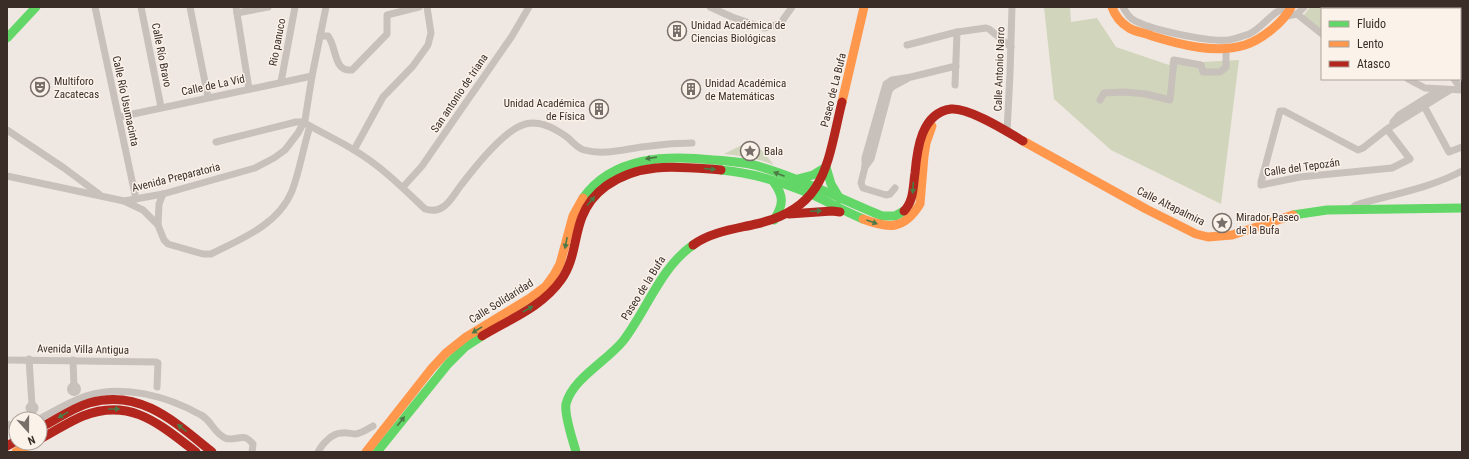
<svg xmlns="http://www.w3.org/2000/svg" width="1469" height="459" font-family="'Roboto Condensed',sans-serif">
	<style>
		.green { fill: #d1d5bb }
		.lines { fill: none; stroke-linecap: round; stroke-linejoin: round }
		.street { stroke: #c8c0bb; stroke-width: 7 }
		.fast { stroke: #63d668; stroke-width: 9 }
		.slow { stroke: #ff974d; stroke-width: 9 }
		.jam { stroke: #b3261e; stroke-width: 9 }
		.oneway { fill: #4c7945 }
		.labels { text-anchor: middle; stroke-width: 3; stroke-linejoin: round; paint-order: stroke }
		.poi-label { font-size: 11px; fill: #3a2d28; stroke: #fbf2ea; text-anchor: start }
		.street-label { font-size: 11px; fill: #3a2d28; stroke: #fbf2ea }
	</style>
	<rect width="100%" height="100%" fill="#efe8e2"/>
	<g class="green">
		<path d="M1044 7H1070L1071 22 1097 18 1116 47 1169 65 1171 57 1202 62 1239 60 1221 204 1111 150 1054 99Z"/>
		<path d="M1310 7H1319L1322 10V30L1303 16Z"/>
		<path d="M744 144 758 146 774 165C757 158 742 156 724 154Z"/>
	</g>
	<g class="lines">
		<g class="street">
			<path d="M95 7 136 199"/>
			<path d="M141 7 161 107"/>
			<path d="M190 7 208 97"/>
			<path d="M236 7 249 89"/>
			<path d="M710 7 732 17 764 28 780 24 792 7"/>
			<path d="M1123 7C1126 12 1128 16 1132 19 1149 30 1209 42 1228 40 1235 39 1243 36 1249 34 1261 29 1272 12 1281 10 1284 9 1287 10 1290 9"/>
			<path d="M1324 7 1326 9"/>
			<path d="M1358 7 1359 9"/>
			<path d="M1394 7 1395 9"/>
			<path d="M1430 7 1431 9"/>
			<path d="M1456 7 1457 9"/>
			<path d="M237 13 268 7"/>
			<path d="M1297 14 1304 7"/>
			<path d="M1287 16 1297 14 1322 34"/>
			<path d="M1460 20 1462 28"/>
			<path d="M320 36H328C337 47 333 72 352 70L387 34V15L419 7"/>
			<path d="M907 45 957 32 986 28 989 29 1011 47"/>
			<path d="M1408 79 1425 88 1462 90"/>
			<path d="M1454 79 1462 90"/>
			<path d="M281 82 295 7"/>
			<path d="M955 85 957 32"/>
			<path d="M1100 100 1104 93 1124 92 1146 94 1170 100 1174 60 1201 65 1203 72H1220L1226 67V48"/>
			<path d="M1424 106 1449 152 1462 147"/>
			<path d="M119 117 312 76"/>
			<path d="M1393 122 1399 115 1439 90"/>
			<path d="M1387 129 1410 159 1392 168 1300 177 1261 185V182L1280 111H1284L1358 150 1363 148 1387 129 1450 90"/>
			<path d="M7 130 64 168 99 194"/>
			<path d="M1007 132 1010 74 1012 7"/>
			<path d="M216 142 296 122H303C320 132 338 140 354 150 381 166 403 188 425 209 431 211 437 211 443 207 451 202 456 191 462 184 475 167 500 135 520 126 536 118 553 127 567 137 572 141 577 148 584 150 606 156 627 148 650 146 664 144 678 143 692 143"/>
			<path d="M354 150 383 97 413 66 428 45 431 33 427 7"/>
			<path d="M865 167 871 159 889 91 892 87 907 79"/>
			<path d="M7 176 124 201 143 210 158 225 164 240 168 244 203 254H211C241 239 278 225 292 191 300 170 303 148 310 126"/>
			<path d="M403 187 422 166 512 36 529 7"/>
			<path d="M895 188 890 194 886 195 863 188 861 183 865 167V158L886 84 892 80 911 77 956 66"/>
			<path d="M124 201 163 194 255 168 274 158 285 150 298 133 305 120 312 76 326 7"/>
			<path d="M1350 210 1356 205C1392 194 1428 189 1462 171"/>
			<path d="M158 225 159 204 163 194"/>
			<path d="M29 359 32 405"/>
			<path d="M7 360 156 362 158 363 157 387"/>
			<path d="M73 360 74 386"/>
			<circle cx="74" cy="389" r="3.5"/>
			<circle cx="32" cy="408" r="3"/>
			<path d="M39 419C54 411 69 402 86 396 123 384 167 396 201 415 211 420 214 433 225 438 232 441 240 436 246 438 249 439 251 442 253 444L252 452"/>
			<path d="M7 424 16 427"/>
			<path d="M318 452C322 444 332 433 342 433 347 432 351 434 356 434 362 433 368 429 373 426"/>
		</g>
		<g class="fast">
			<path d="M7 38 36 7"/>
			<path d="M721 170C753 173 783 182 813 195 830 203 846 212 863 219"/>
			<path d="M794 180 813 175 826 167 831 184 840 199"/>
			<path d="M773 181C784 196 784 204 774 220"/>
			<path d="M583 198C613 156 667 155 713 160 729 161 746 162 761 167 803 179 842 200 882 216H895L904 211"/>
			<path d="M1293 215 1327 210 1462 208"/>
			<path d="M377 452 448 364 465 347 482 336"/>
			<path d="M576 452C573 440 564 416 566 404 572 379 607 361 623 341 647 310 660 268 693 245"/>
		</g>
		<g class="slow">
			<path d="M1112 7C1115 16 1121 23 1129 28 1136 32 1145 33 1152 36 1181 45 1215 54 1245 45 1261 40 1284 22 1291 7"/>
			<path d="M842 102 864 7"/>
			<path d="M1023 141 1146 209 1196 234 1208 237 1232 235 1293 215"/>
			<path d="M863 219C889 229 904 230 920 204L924 156 926 143 932 126"/>
			<path d="M16 452 33 443"/>
			<path d="M366 452 432 368 446 353 466 337 530 298 546 286 554 275 560 264 573 216 583 198"/>
		</g>
		<g class="jam">
			<path d="M904 211C914 201 913 186 915 173 917 150 921 113 951 109 969 107 1008 132 1023 141"/>
			<path d="M789 214 832 211 840 212"/>
			<path d="M693 245C711 232 735 229 756 224 827 208 827 163 842 102"/>
			<path d="M482 336C510 319 542 307 561 280 575 261 574 237 582 217 587 204 595 194 606 186 641 161 680 167 721 170"/>
			<path d="M40 428C56 420 72 408 89 403 140 388 175 422 212 452"/>
			<path d="M40 439C54 432 68 422 83 416 131 397 160 425 196 452"/>
			<path d="M7 446 16 441"/>
		</g>
	</g>
	<defs><path id="oneway-solid" d="M-6-.8H1V-3.2L6.5 0L1 3.2V.8H-6Z"/></defs>
	<g class="oneway">
		<use href="#oneway-solid" transform="translate(651 158) rotate(172)"/>
		<use href="#oneway-solid" transform="translate(710 169) rotate(5)"/>
		<use href="#oneway-solid" transform="translate(779 174) rotate(-159)"/>
		<use href="#oneway-solid" transform="translate(913 188) rotate(93)"/>
		<use href="#oneway-solid" transform="translate(591 201) rotate(-50)"/>
		<use href="#oneway-solid" transform="translate(816 211) rotate(-2)"/>
		<use href="#oneway-solid" transform="translate(872 222) rotate(20)"/>
		<use href="#oneway-solid" transform="translate(566 243) rotate(101)"/>
		<use href="#oneway-solid" transform="translate(528 309) rotate(-30)"/>
		<use href="#oneway-solid" transform="translate(477 330) rotate(148)"/>
		<use href="#oneway-solid" transform="translate(114 409)"/>
		<use href="#oneway-solid" transform="translate(63 415) rotate(150)"/>
		<use href="#oneway-solid" transform="translate(401 421) rotate(-52)"/>
		<use href="#oneway-solid" transform="translate(182 428) rotate(-142)"/>
	</g>
	<defs>
		<g id="building-ring" transform="scale(1)"><circle r="9.5" fill="#fbf2ea" stroke="#796e69" stroke-width="1.5"/><path d="M-4-6H4V6H1V3H-1V6H-4ZM-2.5-4.3h1.7v1.8h-1.7ZM.8-4.3h1.7v1.8H.8ZM-2.5-1h1.7V.8h-1.7ZM.8-1h1.7V.8H.8Z" fill="#796e69"/></g>
		<g id="theatre-ring" transform="scale(1)"><circle r="9.5" fill="#fbf2ea" stroke="#796e69" stroke-width="1.5"/><path d="M-5-5.5Q0-4 5-5.5V0Q5 5 0 6Q-5 5-5 0ZM-3.3-2.5H-1v1.5H-3.3ZM1-2.5H3.3v1.5H1ZM-2.8 1Q0 5.5 2.8 1Z" fill="#796e69"/></g>
		<g id="sight-ring" transform="scale(1)"><circle r="9.5" fill="#fbf2ea" stroke="#796e69" stroke-width="1.5"/><path d="M0-6L1.8-2.2L6-1.7L2.9 1.2L3.7 5.4L0 3.3L-3.7 5.4L-2.9 1.2L-6-1.7L-1.8-2.2Z" fill="#796e69"/></g>
	</defs>
	<g fill-rule="evenodd">
		<use href="#building-ring" x="677" y="31"/>
		<use href="#theatre-ring" x="40" y="87"/>
		<use href="#building-ring" x="691" y="89"/>
		<use href="#building-ring" x="599" y="109"/>
		<use href="#sight-ring" x="750" y="151"/>
		<use href="#sight-ring" x="1222" y="223"/>
	</g>
	<g class="labels">
		<g class="poi-label">
			<text x="691" y="29">Unidad Académica de<tspan x="691" dy="13">Ciencias Biológicas</tspan></text>
			<text x="54" y="85">Multiforo<tspan x="54" dy="13">Zacatecas</tspan></text>
			<text x="705" y="87">Unidad Académica<tspan x="705" dy="13">de Matemáticas</tspan></text>
			<text x="585" y="107" text-anchor="end">Unidad Académica<tspan x="585" dy="13">de Física</tspan></text>
			<text x="764" y="155">Bala</text>
			<text x="1236" y="221">Mirador Paseo<tspan x="1236" dy="13">de la Bufa</tspan></text>
		</g>
		<g class="street-label">
			<text transform="translate(277 42) rotate(-79)" y="4">Rio panuco</text>
			<text transform="translate(162 55) rotate(79)" y="4">Calle Río Bravo</text>
			<text transform="translate(999 69) rotate(-88)" y="4">Calle Antonio Narro</text>
			<text transform="translate(213 85) rotate(-12)" y="4">Calle de La Vid</text>
			<text transform="translate(833 90) rotate(-76)" y="4">Paseo de La Bufa</text>
			<text transform="translate(459 93) rotate(-56)" y="4">San antonio de triana</text>
			<text transform="translate(126 101) rotate(78)" y="4">Calle Río Usumacinta</text>
			<text transform="translate(1302 167) rotate(-8)" y="4">Calle del Tepozán</text>
			<text transform="translate(176 177) rotate(-14)" y="4">Avenida Preparatoria</text>
			<text transform="translate(1171 206) rotate(26)" y="4">Calle Altapalmira</text>
			<text transform="translate(643 288) rotate(-58)" y="4">Paseo de la Bufa</text>
			<text transform="translate(501 301) rotate(-32)" y="4">Calle Solidaridad</text>
			<text transform="translate(83 349) rotate(1)" y="4">Avenida Villa Antigua</text>
		</g>
	</g>
	<rect width="1469" height="459" fill="none" stroke="#3a2d28" stroke-width="16"/>
	<rect x="1321" y="8" width="140" height="72" fill="#fbf2ea" stroke="#aea39c"/>
	<rect x="1329" y="21" width="20" height="6" fill="#63d668" stroke="#aea39c"/>
	<text x="1357" y="28" font-size="12" fill="#3a2d28">Fluido</text>
	<rect x="1329" y="41" width="20" height="6" fill="#ff974d" stroke="#aea39c"/>
	<text x="1357" y="48" font-size="12" fill="#3a2d28">Lento</text>
	<rect x="1329" y="61" width="20" height="6" fill="#b3261e" stroke="#aea39c"/>
	<text x="1357" y="68" font-size="12" fill="#3a2d28">Atasco</text>
	<g transform="translate(28 431) rotate(159)"><circle r="19" fill="#fbf2ea" stroke="#aea39c"/>
	<path d="M0-3L7 15L0 10L-7 15Z" fill="#796e69"/>
	<text y="-6" font-size="11" font-weight="bold" text-anchor="middle" fill="#3a2d28">N</text>
	</g>
</svg>
